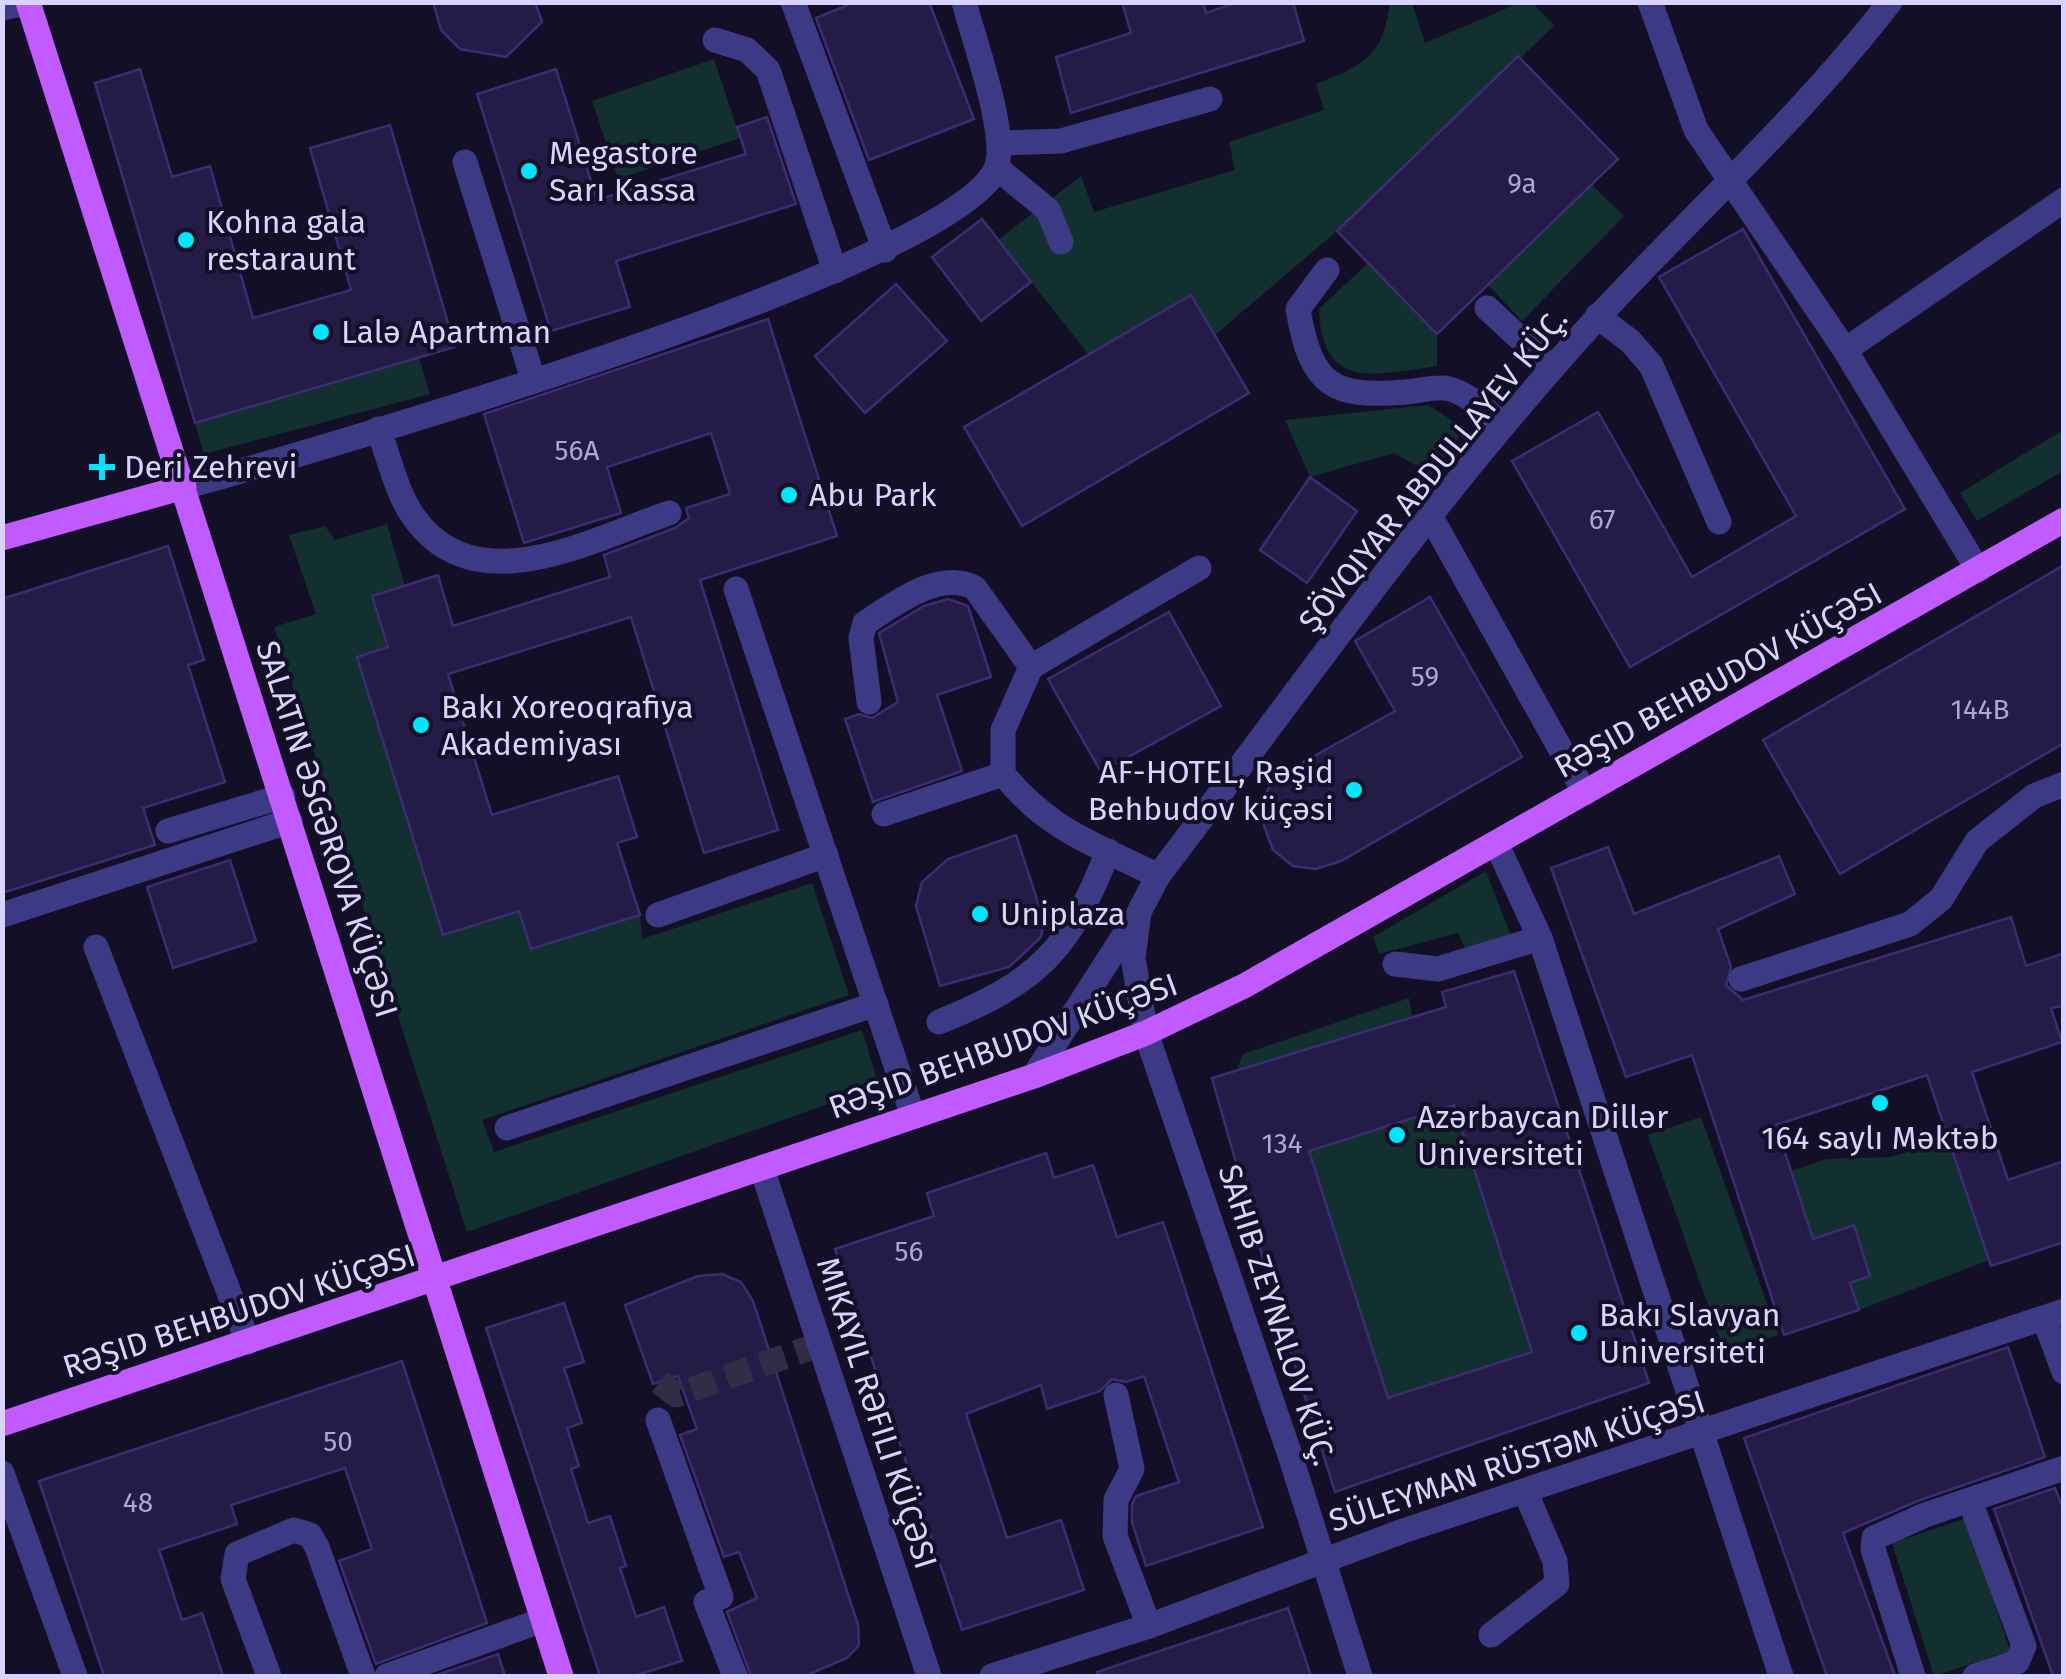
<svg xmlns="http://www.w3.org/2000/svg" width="2066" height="1679" font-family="'Fira Sans',sans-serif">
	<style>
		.green { fill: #12302f }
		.building { fill: #241b47; stroke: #3b2d73; stroke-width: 2.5; fill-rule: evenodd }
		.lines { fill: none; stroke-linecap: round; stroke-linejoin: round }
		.minor-tunnel { stroke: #312d47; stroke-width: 25; stroke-dasharray: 25 12; stroke-linecap: butt }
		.minor { stroke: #3d3a85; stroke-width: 25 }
		.major { stroke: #c25bff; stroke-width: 25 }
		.poi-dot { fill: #00e5ff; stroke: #130f26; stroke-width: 4 }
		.labels { text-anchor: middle; stroke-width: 8; stroke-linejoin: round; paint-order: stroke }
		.number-label { font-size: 28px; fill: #aca6d1 }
		.poi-label { font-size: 32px; fill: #d9d4ff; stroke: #130f26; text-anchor: start }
		.street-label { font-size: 32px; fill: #d9d4ff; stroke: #130f26 }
	</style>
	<rect width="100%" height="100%" fill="#130f26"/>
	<g class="green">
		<path d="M1390 3H1412L1425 43 1519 3H1533L1554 26 1337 231 1215 335 1191 295 1089 355 998 240 1081 176 1094 212 1235 170 1229 142 1324 110 1316 84C1365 64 1382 58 1390 3Z"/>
		<path d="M714 59 740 138 618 179 592 101Z"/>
		<path d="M1591 184 1624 216 1522 321 1488 285Z"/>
		<path d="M1368 263 1437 334V366C1377 374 1322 393 1319 309Z"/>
		<path d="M419 358 430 394 204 454 195 423Z"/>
		<path d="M1429 405 1464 429 1433 475 1394 453 1310 477 1285 420Z"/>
		<path d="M2063 430V471L1977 521 1960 493Z"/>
		<path d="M387 524 405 586 372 596 388 647 357 657 443 934 519 911 640 915 642 939 812 883 849 995 482 1120 494 1152 862 1030 879 1086 467 1232 274 627 316 614 289 535 325 526 335 540Z"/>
		<path d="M1486 871 1511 936 1467 952 1458 933 1379 954 1373 937Z"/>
		<path d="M1409 998 1412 1016 1236 1071 1243 1054Z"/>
		<path d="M1454 1105 1532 1352 1388 1398 1309 1151Z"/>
		<path d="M1701 1117 1778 1335 1725 1353 1648 1135Z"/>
		<path d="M1949 1140 1989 1260 1859 1310 1850 1283 1870 1276 1854 1226 1813 1239 1791 1171 1826 1159 1890 1157Z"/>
		<path d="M1967 1518 2010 1651 1934 1676 1892 1543Z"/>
	</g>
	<g class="building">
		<path d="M433 2H535L542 22 506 57 460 49 441 30Z"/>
		<path d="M855 2H929L974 119 869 160 816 18Z"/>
		<path d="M1122 2H1203L1206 13 1238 2H1293L1304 41 1071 113 1056 57 1131 33Z"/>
		<path d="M1518 56 1618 159 1437 334 1337 231Z"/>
		<path d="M140 69 172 177 210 166 253 318 351 290 310 148 390 125 455 347 195 423 95 83Z"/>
		<path d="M556 69 597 200 746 154 737 127 767 117 796 204 616 261 630 307 551 331 477 94Z"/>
		<path d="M982 219 1031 282 981 321 932 257Z"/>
		<path d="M1743 229 1905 509 1630 667 1512 461 1598 412 1692 577 1796 516 1659 277Z"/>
		<path d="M896 284 947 341 865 413 815 356Z"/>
		<path d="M1191 295 1249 393 1022 526 964 427Z"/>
		<path d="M768 319 837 536 700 580 778 830 704 853 631 617 448 674 492 815 618 776 637 837 617 843 640 915 531 949 519 911 443 935 357 657 388 647 372 596 438 575 453 626 610 577 604 555 675 528 689 518 686 508 730 494 711 433 607 467 621 513 524 543 484 414Z"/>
		<path d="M1310 477 1357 511 1307 583 1260 550Z"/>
		<path d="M168 546 204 660 188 665 225 782 143 808 155 845 2 893V599Z"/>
		<path d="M2064 565V743L1840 874 1763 740Z"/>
		<path d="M1430 597 1522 757 1341 861 1316 869 1293 866 1273 850 1264 826 1262 802 1273 779 1395 711 1355 641Z"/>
		<path d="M948 599 968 606 991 677 937 695 962 771 873 802 845 719 859 714 872 718 898 702 879 633 924 606Z"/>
		<path d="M1169 612 1221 706 1101 772 1048 679Z"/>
		<path d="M1016 835 1044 921 1041 937 1009 967 940 986 916 906 922 882 948 859Z"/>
		<path d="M1608 847 1634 914 1779 856 1795 894 1718 929 1731 967 1726 985 1743 1000 2011 917 2026 966 2064 953V1006L2051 1008 2062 1042 1972 1072 2008 1180 2064 1161V1242L1991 1266 1927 1075 1776 1125 1813 1239 1854 1225 1870 1276 1850 1283 1859 1310 1784 1335 1692 1055 1626 1077 1551 868Z"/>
		<path d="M230 860 256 941 173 968 147 887Z"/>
		<path d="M1514 971 1649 1383 1335 1492 1279 1315 1212 1078 1446 1007 1442 992ZM1454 1105 1532 1352 1388 1398 1309 1151Z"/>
		<path d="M1046 1153 1054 1178 1093 1165 1117 1237 1163 1222 1263 1527 1146 1566 1132 1522V1504L1136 1496 1179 1482 1144 1376 1126 1382 1112 1379 1100 1391 1047 1409 1041 1385 966 1414 1007 1538 1061 1520 1084 1590 962 1630 835 1249 934 1216 927 1193Z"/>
		<path d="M722 1274 741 1282 753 1301 858 1625 859 1645 847 1658 805 1676H751L727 1612 757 1598 739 1552 724 1557 680 1435 697 1429 678 1376 653 1384 625 1305 698 1276Z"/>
		<path d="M564 1303 584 1362 564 1368 582 1423 567 1428 579 1466 571 1469 588 1523 610 1516 626 1566 620 1568 636 1617 664 1607 682 1661 634 1676H600L486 1328Z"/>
		<path d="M2008 1347 2045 1457 1920 1500 1843 1533 1895 1676H1827L1744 1438Z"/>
		<path d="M402 1361 487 1623 376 1664 339 1561 372 1549 345 1468 231 1505 237 1524 159 1550 182 1620 202 1613 223 1676H104L39 1481Z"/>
		<path d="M2055 1488 2064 1511V1676H2053L1994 1509Z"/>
		<path d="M1288 1608 1311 1676H1098L1097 1672Z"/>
		<path d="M498 1654 505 1676H434Z"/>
	</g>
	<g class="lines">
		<path class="minor-tunnel" d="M660 1382 676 1395 821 1344"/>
		<g class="minor">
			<path d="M793 2 885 250"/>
			<path d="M1650 2 1696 130 1845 350 1978 570"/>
			<path d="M2 8 28 3"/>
			<path d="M715 40 747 50 768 70 835 271"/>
			<path d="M1000 143 1061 141 1210 99"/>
			<path d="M465 162 533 379"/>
			<path d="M997 168 1048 210 1061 242"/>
			<path d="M1327 270 1298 309C1311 387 1333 398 1406 392 1418 391 1433 387 1445 388 1466 391 1487 412 1504 425"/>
			<path d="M1487 308 1552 368"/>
			<path d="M1597 316 1630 341 1651 365 1719 522"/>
			<path d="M1845 350 2064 200"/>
			<path d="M378 429C389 456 396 492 413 516 475 605 590 540 669 513"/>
			<path d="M184 487C318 450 942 270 995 171 1011 141 973 38 964 2"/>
			<path d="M1431 517 1585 793"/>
			<path d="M736 589 913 1116"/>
			<path d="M869 702 861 638 865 623C895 604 939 569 975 588L1031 667"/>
			<path d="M1003 774C1049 831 1095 844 1158 876"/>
			<path d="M884 814 1003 774V730L1031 667 1199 568"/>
			<path d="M168 831 283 796"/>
			<path d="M1496 843 1540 938 1781 1676"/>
			<path d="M2 915 290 821"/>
			<path d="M658 915 826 855"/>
			<path d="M96 947 248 1342"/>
			<path d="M1395 964 1438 969 1540 938"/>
			<path d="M1741 979 1910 924 1941 899 1977 841 2034 796 2064 784"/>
			<path d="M939 1022C1038 982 1070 950 1108 851"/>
			<path d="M1034 1076 1134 920"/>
			<path d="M507 1128 876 1004"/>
			<path d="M762 1169 929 1676"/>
			<path d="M2044 1318 2064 1372"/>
			<path d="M1116 1395 1132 1469 1116 1500 1115 1536 1149 1626"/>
			<path d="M658 1420 721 1597 706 1602 735 1676"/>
			<path d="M2 1473 75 1676"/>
			<path d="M1970 1501 2024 1646 2017 1662 1975 1676"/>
			<path d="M1491 1635 1557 1584 1555 1561 1525 1491"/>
			<path d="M269 1676 233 1579 237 1554 294 1530 310 1535 317 1547 363 1676"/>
			<path d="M387 1676 543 1620"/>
			<path d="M992 1676 1149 1626 1403 1531 2064 1311"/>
			<path d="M1360 1676 1291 1458 1146 1033 1133 958 1139 912 1158 876C1289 704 1414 525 1557 363 1664 239 1790 132 1890 2"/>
			<path d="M1913 1676 1873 1549 1874 1538 1925 1515 2064 1468"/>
		</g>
		<g class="major">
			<path d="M28 2 561 1676"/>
			<path d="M2 538 184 487"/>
			<path d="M2 1424 1034 1076 1146 1033 1244 986 2064 520"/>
		</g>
	</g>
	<g class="poi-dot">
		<circle cx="529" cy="171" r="10"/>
		<circle cx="186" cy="240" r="10"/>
		<circle cx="321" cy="332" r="10"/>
		<path d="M97 452h10v10h10v10h-10v10h-10v-10h-10v-10h10z"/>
		<circle cx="789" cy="495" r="10"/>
		<circle cx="421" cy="725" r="10"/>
		<circle cx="1354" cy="790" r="10"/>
		<circle cx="980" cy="914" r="10"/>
		<circle cx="1880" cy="1103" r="10"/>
		<circle cx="1397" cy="1135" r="10"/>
		<circle cx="1579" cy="1333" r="10"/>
	</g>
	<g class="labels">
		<g class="number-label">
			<text x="1522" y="193">9a</text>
			<text x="577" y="460">56A</text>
			<text x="1602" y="529">67</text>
			<text x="1425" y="686">59</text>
			<text x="1980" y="719">144B</text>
			<text x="1282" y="1153">134</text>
			<text x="909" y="1261">56</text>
			<text x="338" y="1451">50</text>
			<text x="138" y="1512">48</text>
		</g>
		<g class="poi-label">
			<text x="549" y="164">Megastore<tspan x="549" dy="37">Sarı Kassa</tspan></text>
			<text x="206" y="233">Kohna gala<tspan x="206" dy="37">restaraunt</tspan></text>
			<text x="341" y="343">Lalә Apartman</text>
			<text x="124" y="478">Deri Zehrevi</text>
			<text x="809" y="506">Abu Park</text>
			<text x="441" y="718">Bakı Xoreoqrafiya<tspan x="441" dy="37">Akademiyası</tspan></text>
			<text x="1334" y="783" text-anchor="end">AF-HOTEL, Rəşid<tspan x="1334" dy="37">Behbudov küçəsi</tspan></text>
			<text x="1000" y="925">Uniplaza</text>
			<text x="1417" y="1128">Azərbaycan Dillər<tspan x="1417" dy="37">Universiteti</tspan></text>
			<text x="1880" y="1149" text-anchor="middle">164 saylı Məktəb</text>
			<text x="1599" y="1326">Bakı Slavyan<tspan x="1599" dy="37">Universiteti</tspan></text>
		</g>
		<g class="street-label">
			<text transform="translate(1433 470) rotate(-51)" y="11">ŞÖVQIYAR ABDULLAYEV KÜÇ.</text>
			<text transform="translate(1718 680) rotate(-29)" y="11">RƏŞID BEHBUDOV KÜÇƏSI</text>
			<text transform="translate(327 829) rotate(72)" y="11">SALATIN ƏSGƏROVA KÜÇƏSI</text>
			<text transform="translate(1003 1046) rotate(-20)" y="11">RƏŞID BEHBUDOV KÜÇƏSI</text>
			<text transform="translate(239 1311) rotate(-18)" y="11">RƏŞID BEHBUDOV KÜÇƏSI</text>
			<text transform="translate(1277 1315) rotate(72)" y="11">SAHIB ZEYNALOV KÜÇ.</text>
			<text transform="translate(877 1413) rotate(72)" y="11">MIKAYIL RƏFILI KÜÇƏSI</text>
			<text transform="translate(1517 1461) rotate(-18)" y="11">SÜLEYMAN RÜSTƏM KÜÇƏSI</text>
		</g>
	</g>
	<rect width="2066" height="1679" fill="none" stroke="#d9d4ff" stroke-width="10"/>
</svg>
